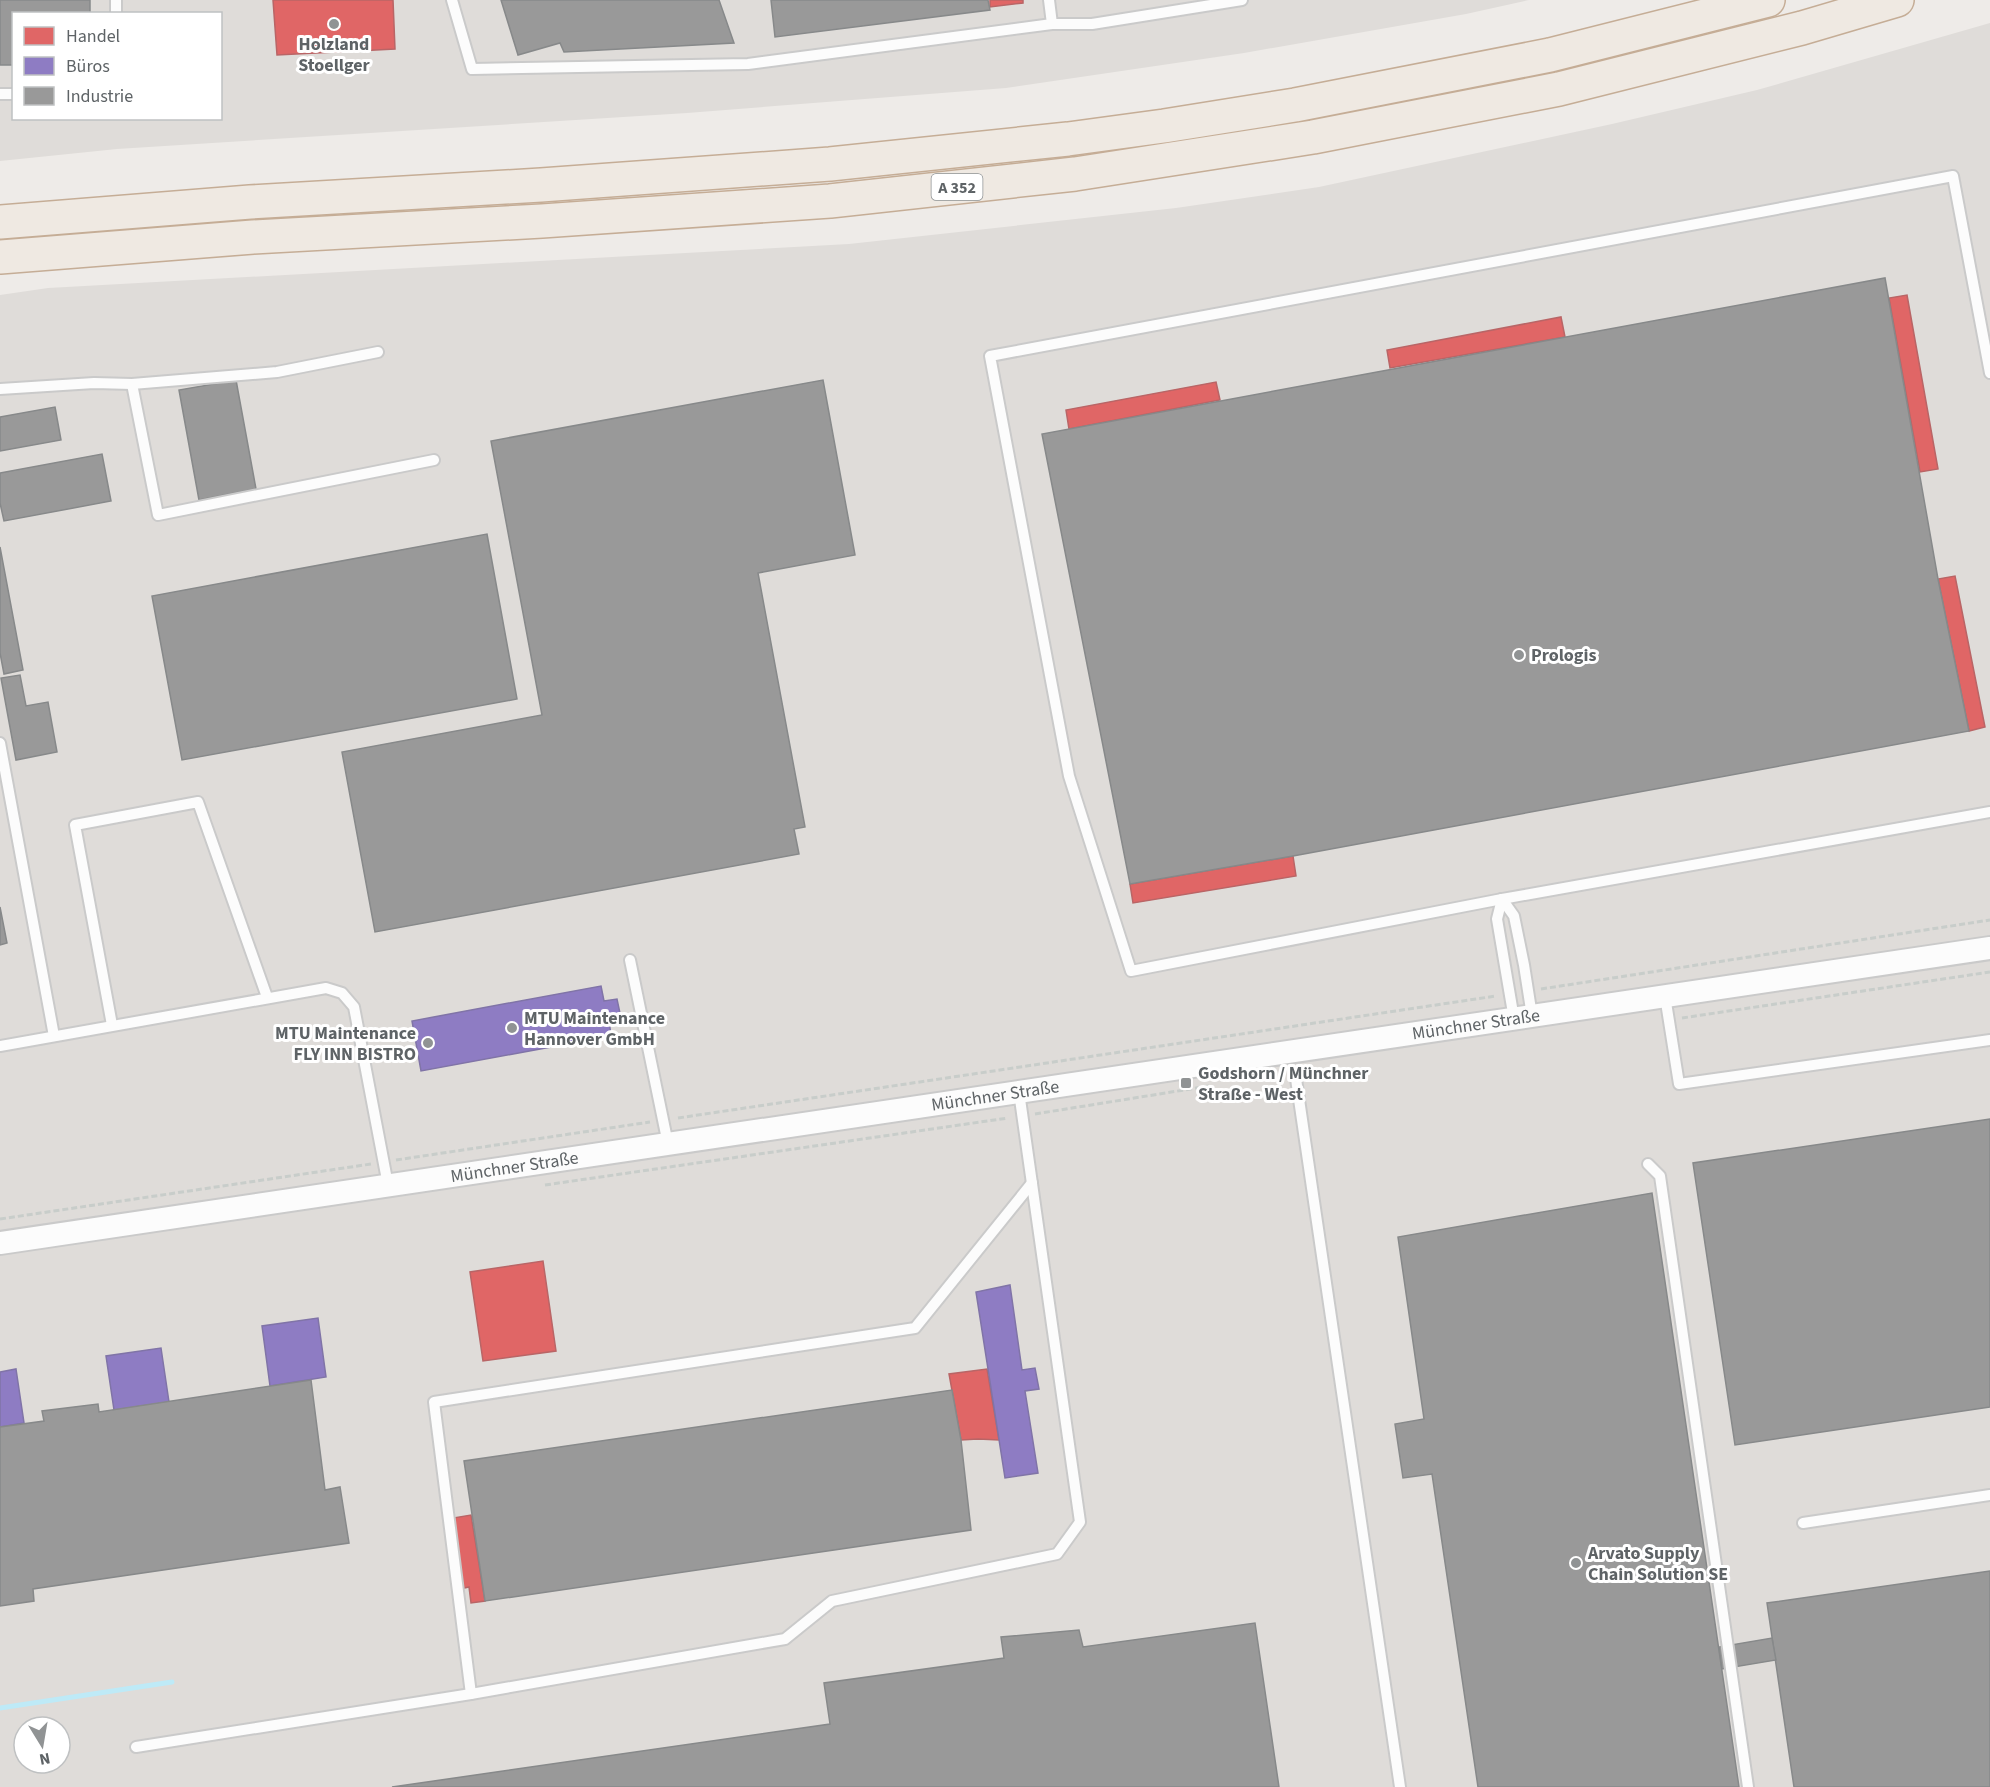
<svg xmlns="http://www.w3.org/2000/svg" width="1990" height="1787" font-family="'Source Sans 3',sans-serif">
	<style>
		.industrial { fill: #dfdcd9; fill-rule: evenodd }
		.shops { fill: #e06666; stroke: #b96566; stroke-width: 1.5 }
		.offices { fill: #8e7cc3; stroke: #8074a7; stroke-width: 1.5 }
		.industry { fill: #999; stroke: #87898a; stroke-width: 1.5 }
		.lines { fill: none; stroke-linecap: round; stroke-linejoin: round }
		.stream { stroke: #beeaf7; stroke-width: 5 }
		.service-casing { stroke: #cacaca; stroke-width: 14 }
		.minor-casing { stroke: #cacaca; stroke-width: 26 }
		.motorway-casing { stroke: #c5ad96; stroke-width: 36 }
		.path { stroke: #c8cdca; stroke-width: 3; stroke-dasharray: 6 3; stroke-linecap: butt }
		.service { stroke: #fcfcfc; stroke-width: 10 }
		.minor { stroke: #fcfcfc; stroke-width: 22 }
		.motorway { stroke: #efe9e2; stroke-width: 33 }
		.poi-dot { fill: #909394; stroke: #fff; stroke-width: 2 }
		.labels { text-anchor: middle; stroke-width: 6; stroke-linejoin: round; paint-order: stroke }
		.shield { fill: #fff; stroke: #8e9294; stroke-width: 1.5 }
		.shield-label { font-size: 16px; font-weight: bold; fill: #5e6366 }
		.poi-label { font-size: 18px; font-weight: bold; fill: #5e6366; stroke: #fff; text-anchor: start }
		.street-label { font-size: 18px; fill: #5e6366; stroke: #fff }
	</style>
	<rect width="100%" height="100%" fill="#eeebe8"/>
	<g class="industrial">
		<path d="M0 0H1529L1466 14 1244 53 1006 88 687 113 117 149 0 161ZM14 14H220V118H14Z"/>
		<path d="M1990 23V1787H0V295L48 288 849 244 1176 208 1319 187 1612 124 1757 90ZM24 1727H60V1763H24Z"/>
	</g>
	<g class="shops">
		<path d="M273 0H393L395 49 277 55Z"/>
		<path d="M990 0H1023V3L990 7Z"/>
		<path d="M1907 295 1938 469 1920 472 1889 298Z"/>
		<path d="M1561 317 1565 337 1390 368 1387 350Z"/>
		<path d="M1216 382 1220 400 1069 429 1066 410Z"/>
		<path d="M1955 576 1985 727 1969 731 1938 579Z"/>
		<path d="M1293 856 1296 876 1133 903 1130 884Z"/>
		<path d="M543 1261 556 1351 483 1361 470 1272Z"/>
		<path d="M987 1369 999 1440 978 1439 961 1440 949 1374Z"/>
		<path d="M471 1515 485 1601 471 1603 469 1587 464 1588 453 1518Z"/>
	</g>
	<g class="offices">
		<path d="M601 986 604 1001 617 999 621 1018 609 1020 611 1036 421 1071 412 1021Z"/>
		<path d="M1010 1285 1022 1370 1035 1368 1039 1389 1025 1391 1038 1473 1005 1478 976 1292Z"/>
		<path d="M318 1318 326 1377 270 1386 262 1326Z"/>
		<path d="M161 1348 169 1402 114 1410 106 1356Z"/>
		<path d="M16 1369 24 1423 0 1427V1372Z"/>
	</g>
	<g class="industry">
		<path d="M0 0H90V14H14V65H0Z"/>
		<path d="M501 0H719L734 43 564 52 560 43 518 55Z"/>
		<path d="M771 0H988L990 10 775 37Z"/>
		<path d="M1885 278 1938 579 1969 731 1293 856 1130 884 1042 434Z"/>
		<path d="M236 380 256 489 199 500 179 390Z"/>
		<path d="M823 380 855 555 758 573 805 827 794 829 799 854 375 932 342 752 542 715 491 441Z"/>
		<path d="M55 407 61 440 0 451V417Z"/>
		<path d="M102 454 111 501 4 521 0 503V473Z"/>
		<path d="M487 534 517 699 182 760 152 596Z"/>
		<path d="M0 547 23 670 4 674 0 653Z"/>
		<path d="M20 675 26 706 48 702 57 752 16 760 1 678Z"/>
		<path d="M0 907 7 943 0 945Z"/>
		<path d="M1990 1119V1407L1735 1445 1693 1163Z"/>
		<path d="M1652 1193 1739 1787H1478L1432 1474 1403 1478 1395 1424 1424 1419 1398 1237Z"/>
		<path d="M311 1380 325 1490 340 1487 349 1543 33 1589 34 1601 0 1606V1427L44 1421 42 1411 98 1404 99 1412Z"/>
		<path d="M952 1390 961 1440 971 1530 485 1601 464 1461Z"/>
		<path d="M1990 1571V1787H1794L1767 1603Z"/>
		<path d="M1255 1623 1279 1787H392L830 1724 824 1683 1004 1658 1001 1637 1079 1630 1083 1647Z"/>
		<path d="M1772 1638 1776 1660 1722 1669 1719 1647Z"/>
	</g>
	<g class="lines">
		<path class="stream" d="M0 1708 172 1682"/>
		<g class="service-casing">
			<g id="service">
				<path d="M116 0V14"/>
				<path d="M452 0 472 69 748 64 1052 24 1049 0"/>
				<path d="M1052 24H1092L1242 0"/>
				<path d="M0 94H14"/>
				<path d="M1990 373 1953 176 990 356 1069 776 1131 971 1502 899 1990 812"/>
				<path d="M132 384 158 515 434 460"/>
				<path d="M0 389 94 383 132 384 277 372 378 352"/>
				<path d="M0 743 54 1036"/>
				<path d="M1502 899 1514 916 1524 965 1532 1016"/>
				<path d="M1502 899 1497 919 1514 1019"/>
				<path d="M630 960 668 1144"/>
				<path d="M1665 996 1679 1084 1990 1040"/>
				<path d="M112 1025 75 825 198 802 267 997"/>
				<path d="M0 1046 326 988 342 993 354 1007 388 1185"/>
				<path d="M1295 1072 1400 1787"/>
				<path d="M1648 1164 1660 1176 1748 1787"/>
				<path d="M1803 1523 1990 1495"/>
				<path d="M471 1694 434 1402 915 1328 1032 1183"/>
				<path d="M136 1747 471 1694 785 1639 832 1601 1057 1554 1080 1522 1019 1092"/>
			</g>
		</g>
		<g class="minor-casing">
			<g id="minor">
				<path id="s1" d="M0 1243 1990 948"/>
			</g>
		</g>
		<g class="motorway-casing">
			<g id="motorway">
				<path d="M0 222 250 202 541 185 830 164 1068 139 1164 126 1295 105 1550 55 1768 0"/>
				<path d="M0 257 253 237 542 221 830 201 1075 174 1313 137 1559 89 1802 28 1897 0"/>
			</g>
		</g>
		<g class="path">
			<path d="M1541 989 1990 920"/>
			<path d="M1682 1018 1990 972"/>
			<path d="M1035 1114 1209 1086"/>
			<path d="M678 1118 1496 996"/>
			<path d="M396 1160 650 1122"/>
			<path d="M545 1185 1008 1118"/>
			<path d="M0 1219 371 1164"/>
		</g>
		<use href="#service" class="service"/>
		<use href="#minor" class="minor"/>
		<use href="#motorway" class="motorway"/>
	</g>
	<g class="poi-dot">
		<circle cx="334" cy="24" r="6"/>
		<circle cx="1519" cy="655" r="6"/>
		<circle cx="512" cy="1028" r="6"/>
		<circle cx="428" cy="1043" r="6"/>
		<rect x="1180" y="1077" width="12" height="12" rx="3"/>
		<circle cx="1576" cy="1563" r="6"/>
	</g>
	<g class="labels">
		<rect class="shield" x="931.5" y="174" width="51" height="26" rx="4.5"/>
		<g class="shield-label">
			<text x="957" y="193">A 352</text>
		</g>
		<g class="poi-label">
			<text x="334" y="50" text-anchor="middle">Holzland<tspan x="334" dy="21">Stoellger</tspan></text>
			<text x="1531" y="661">Prologis</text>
			<text x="524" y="1024">MTU Maintenance<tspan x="524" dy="21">Hannover GmbH</tspan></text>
			<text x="416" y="1039" text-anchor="end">MTU Maintenance<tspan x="416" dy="21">FLY INN BISTRO</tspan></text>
			<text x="1198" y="1079">Godshorn / Münchner<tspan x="1198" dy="21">Straße - West</tspan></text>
			<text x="1588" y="1559">Arvato Supply<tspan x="1588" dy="21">Chain Solution SE</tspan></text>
		</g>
		<g class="street-label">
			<text dy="6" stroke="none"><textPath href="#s1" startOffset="1492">Münchner Straße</textPath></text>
			<text dy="6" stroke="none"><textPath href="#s1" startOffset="1006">Münchner Straße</textPath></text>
			<text dy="6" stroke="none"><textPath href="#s1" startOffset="520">Münchner Straße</textPath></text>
		</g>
	</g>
	<rect x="12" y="12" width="210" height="108" fill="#ffffff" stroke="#bfc1c2" stroke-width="1.5"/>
	<rect x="24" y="27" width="30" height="18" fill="#e06666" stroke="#bfc1c2" stroke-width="1.5"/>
	<text x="66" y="42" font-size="18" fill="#5e6366">Handel</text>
	<rect x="24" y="57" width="30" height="18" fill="#8e7cc3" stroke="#bfc1c2" stroke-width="1.5"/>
	<text x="66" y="72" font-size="18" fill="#5e6366">Büros</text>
	<rect x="24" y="87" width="30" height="18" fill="#999999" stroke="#bfc1c2" stroke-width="1.5"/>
	<text x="66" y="102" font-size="18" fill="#5e6366">Industrie</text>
	<g transform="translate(42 1745) rotate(169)"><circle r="28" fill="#ffffff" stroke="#bfc1c2" stroke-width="1.5"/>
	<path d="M0-4.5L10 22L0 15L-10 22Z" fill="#909394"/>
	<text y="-9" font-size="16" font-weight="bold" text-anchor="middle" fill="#5e6366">N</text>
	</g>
</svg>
